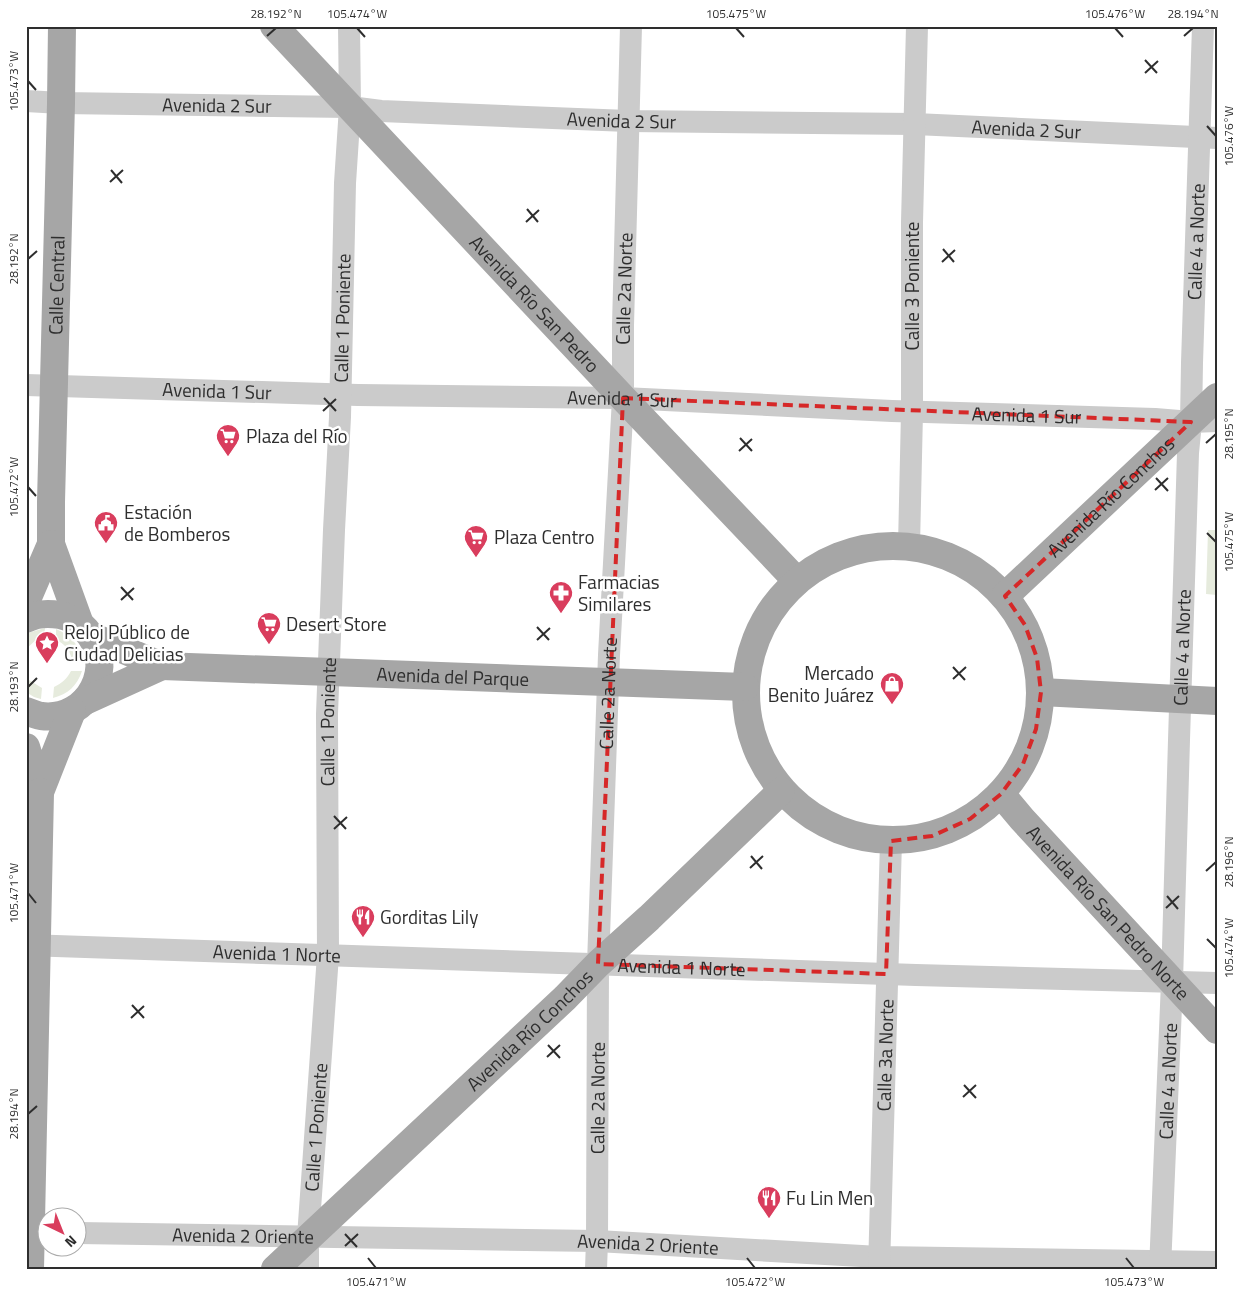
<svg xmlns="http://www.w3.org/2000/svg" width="1243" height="1295" font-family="'Titillium Web',sans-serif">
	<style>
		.green { fill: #e6ebdd }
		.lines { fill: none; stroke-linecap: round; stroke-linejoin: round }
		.minor { stroke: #cbcbcb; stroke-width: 22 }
		.major { stroke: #a6a6a6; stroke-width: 28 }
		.marked { fill: none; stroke: #d62828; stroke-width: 4; stroke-dasharray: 10 6; stroke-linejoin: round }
		.ticks { fill: none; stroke: #2e2e2e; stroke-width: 2 }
		.labels { text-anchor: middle; stroke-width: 5; stroke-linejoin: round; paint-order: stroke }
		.street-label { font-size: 19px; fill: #2e2e2e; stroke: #fff }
		.poi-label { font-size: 19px; fill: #2e2e2e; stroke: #fff; text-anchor: start }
		.neatline { fill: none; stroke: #2e2e2e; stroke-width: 2 }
		.ticks-label { font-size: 12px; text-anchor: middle; fill: #2e2e2e }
	</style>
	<rect width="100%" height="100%" fill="#fff"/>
	<g class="green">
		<path d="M1208 530H1217V595L1206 594Z"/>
		<path d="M45 628 44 638 37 639 26 649V635L31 632Z"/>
		<path d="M56 629C71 635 78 644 83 659H72C69 649 65 644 56 640Z"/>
		<path d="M71 671H82C77 686 68 694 53 698L54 687C62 683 67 679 71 671Z"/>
		<path d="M26 676 29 680 42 688 41 699 34 697 26 692Z"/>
	</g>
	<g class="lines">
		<g class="minor">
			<path id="s1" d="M26 101 61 103 350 107 381 111 628 121 915 124 1217 138"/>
			<path id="s2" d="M26 385 358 395 623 398 892 411 1155 419 1191 422 1217 421"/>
			<path id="s3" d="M909 546 912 412V222L917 26"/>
			<path id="s4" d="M26 945 916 975 1217 983"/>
			<path id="s5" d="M78 1233 597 1241 879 1257 1217 1262"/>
			<path id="s6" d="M308 1269V1237L328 955 327 714 334 530 340 417 345 183 350 107 349 26"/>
			<path id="s7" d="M596 1269 597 1241 598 964 609 655 623 398V325L631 26"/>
			<path id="s8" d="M879 1269 891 841"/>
			<path id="s9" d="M1160 1269 1172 982 1179 740 1188 453 1191 422 1192 363 1203 26"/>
		</g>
		<g class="major">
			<path id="s10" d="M274 26 623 398 797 581"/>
			<path id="s11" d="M51 544V502L61 103 62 26"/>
			<circle cx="893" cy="693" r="147"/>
			<path id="s12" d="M1005 596 1217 397"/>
			<path d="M26 602 51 544 80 624"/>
			<path d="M26 619C37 613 48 613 60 615 70 617 79 622 86 630 118 665 89 722 41 716 36 715 31 713 26 711"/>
			<path id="s13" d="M162 666 745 687"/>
			<path d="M1041 692 1217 701"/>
			<path d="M85 701 162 666 91 636"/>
			<path d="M26 747 40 792 72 711"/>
			<path id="s14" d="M1001 794 1022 819 1217 1030"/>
			<path d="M30 1269 40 792"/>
			<path id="s15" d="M275 1269 565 998 598 964 649 918 781 791"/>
		</g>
	</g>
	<path class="marked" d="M623 398 1191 422 1005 596 1025 625 1037 658 1041 692 1036 729 1023 764 1001 794 970 819 932 836 891 841 886 974 598 964Z"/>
	<path class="ticks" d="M357 28 365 37M736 28 744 37M1115 28 1123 37M267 36 276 28M1184 36 1193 28M1145 60 1157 73M1145 73 1158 61M28 81 36 90M1207 126 1216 136M111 170 122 183M110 182 123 170M527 209 538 222M526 222 539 210M943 249 954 262M28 259 37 251M942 262 955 250M324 398 336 411M323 411 336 399M740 438 752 451M1206 443 1216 434M739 451 752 439M1156 478 1168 491M28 487 36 496M1155 490 1168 478M1207 533 1216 542M121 587 133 600M121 600 134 588M537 627 549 640M537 640 550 628M953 667 965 680M953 679 966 667M28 687 37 678M334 816 346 829M334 829 347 817M751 856 762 869M750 868 763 856M1206 871 1216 862M28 893 36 903M1167 896 1178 909M1166 908 1179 896M1207 939 1216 948M132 1005 144 1018M131 1018 144 1006M548 1045 560 1058M547 1057 560 1045M964 1085 976 1098M963 1097 976 1085M28 1114 37 1106M345 1234 357 1247M345 1246 358 1234M368 1258 376 1268M747 1258 755 1268M1126 1258 1134 1268"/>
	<defs>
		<g id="supermarket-pin" transform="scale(1.25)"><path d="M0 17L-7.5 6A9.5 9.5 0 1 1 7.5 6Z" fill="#d93d5d" stroke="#fff"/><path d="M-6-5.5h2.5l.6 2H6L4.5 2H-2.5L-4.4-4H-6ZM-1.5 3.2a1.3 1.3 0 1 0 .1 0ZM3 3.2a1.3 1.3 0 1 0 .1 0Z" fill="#fff"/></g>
		<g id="civic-pin" transform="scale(1.25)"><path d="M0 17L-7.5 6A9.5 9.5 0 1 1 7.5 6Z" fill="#d93d5d" stroke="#fff"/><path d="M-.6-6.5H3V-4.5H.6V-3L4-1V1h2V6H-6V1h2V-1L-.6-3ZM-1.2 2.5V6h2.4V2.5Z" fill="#fff"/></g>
		<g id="pharmacy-pin" transform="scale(1.25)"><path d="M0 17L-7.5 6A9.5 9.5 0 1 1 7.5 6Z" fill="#d93d5d" stroke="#fff"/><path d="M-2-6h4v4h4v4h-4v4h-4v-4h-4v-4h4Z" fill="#fff"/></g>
		<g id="sight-pin" transform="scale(1.25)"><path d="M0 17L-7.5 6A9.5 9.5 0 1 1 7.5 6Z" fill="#d93d5d" stroke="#fff"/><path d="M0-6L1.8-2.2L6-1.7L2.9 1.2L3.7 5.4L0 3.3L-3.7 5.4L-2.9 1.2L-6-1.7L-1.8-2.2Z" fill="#fff"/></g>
		<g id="shop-pin" transform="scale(1.25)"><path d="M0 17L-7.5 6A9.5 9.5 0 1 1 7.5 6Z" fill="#d93d5d" stroke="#fff"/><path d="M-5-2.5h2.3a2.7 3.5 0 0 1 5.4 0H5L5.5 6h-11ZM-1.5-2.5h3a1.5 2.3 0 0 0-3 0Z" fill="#fff"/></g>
		<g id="restaurant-pin" transform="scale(1.25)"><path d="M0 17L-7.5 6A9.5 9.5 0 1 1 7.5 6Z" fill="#d93d5d" stroke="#fff"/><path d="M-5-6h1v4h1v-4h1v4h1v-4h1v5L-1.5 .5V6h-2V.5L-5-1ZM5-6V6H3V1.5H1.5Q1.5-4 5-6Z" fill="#fff"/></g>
	</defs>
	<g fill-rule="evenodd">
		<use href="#supermarket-pin" x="228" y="436"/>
		<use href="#civic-pin" x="106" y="523"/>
		<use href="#supermarket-pin" x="476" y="537"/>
		<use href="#pharmacy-pin" x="561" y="593"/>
		<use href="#supermarket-pin" x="269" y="624"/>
		<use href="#sight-pin" x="47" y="643"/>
		<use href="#shop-pin" x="892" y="684"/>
		<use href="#restaurant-pin" x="363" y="917"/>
		<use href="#restaurant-pin" x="769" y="1198"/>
	</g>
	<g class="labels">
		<g class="street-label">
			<text dy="7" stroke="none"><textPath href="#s1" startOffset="191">Avenida 2 Sur</textPath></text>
			<text dy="7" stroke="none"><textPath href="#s1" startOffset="596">Avenida 2 Sur</textPath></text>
			<text dy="7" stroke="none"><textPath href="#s1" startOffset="1001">Avenida 2 Sur</textPath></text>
			<text dy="7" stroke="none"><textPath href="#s9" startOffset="1028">Calle 4 a Norte</textPath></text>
			<text dy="7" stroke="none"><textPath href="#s11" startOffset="259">Calle Central</textPath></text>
			<text dy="7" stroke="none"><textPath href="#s3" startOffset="260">Calle 3 Poniente</textPath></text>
			<text dy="7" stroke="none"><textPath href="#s7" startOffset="981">Calle 2a Norte</textPath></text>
			<text dy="7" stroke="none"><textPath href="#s10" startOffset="381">Avenida Río San Pedro</textPath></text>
			<text dy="7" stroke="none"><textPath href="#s6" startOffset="952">Calle 1 Poniente</textPath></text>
			<text dy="7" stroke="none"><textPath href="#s2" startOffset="191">Avenida 1 Sur</textPath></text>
			<text dy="7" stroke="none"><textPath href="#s2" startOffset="596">Avenida 1 Sur</textPath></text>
			<text dy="7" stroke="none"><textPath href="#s2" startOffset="1001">Avenida 1 Sur</textPath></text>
			<text dy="7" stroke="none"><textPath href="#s12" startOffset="145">Avenida Río Conchos</textPath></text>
			<text dy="7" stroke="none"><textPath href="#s9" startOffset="622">Calle 4 a Norte</textPath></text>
			<text dy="7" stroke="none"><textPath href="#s13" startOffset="291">Avenida del Parque</textPath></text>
			<text dy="7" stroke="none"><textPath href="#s7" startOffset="576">Calle 2a Norte</textPath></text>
			<text dy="7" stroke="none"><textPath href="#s6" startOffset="548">Calle 1 Poniente</textPath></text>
			<text dy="7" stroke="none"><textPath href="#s14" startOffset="160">Avenida Río San Pedro Norte</textPath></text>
			<text dy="7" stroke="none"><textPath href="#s4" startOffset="251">Avenida 1 Norte</textPath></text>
			<text dy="7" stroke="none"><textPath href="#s4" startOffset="656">Avenida 1 Norte</textPath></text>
			<text dy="7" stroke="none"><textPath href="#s15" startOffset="349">Avenida Río Conchos</textPath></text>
			<text dy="7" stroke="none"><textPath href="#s8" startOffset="214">Calle 3a Norte</textPath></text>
			<text dy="7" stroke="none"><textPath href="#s9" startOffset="188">Calle 4 a Norte</textPath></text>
			<text dy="7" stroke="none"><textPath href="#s7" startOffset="171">Calle 2a Norte</textPath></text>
			<text dy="7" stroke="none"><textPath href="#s6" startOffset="142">Calle 1 Poniente</textPath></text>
			<text dy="7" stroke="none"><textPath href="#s5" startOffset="165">Avenida 2 Oriente</textPath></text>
			<text dy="7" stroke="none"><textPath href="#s5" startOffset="570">Avenida 2 Oriente</textPath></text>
		</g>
		<g class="poi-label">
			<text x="246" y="443">Plaza del Río</text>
			<text x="124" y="519">Estación<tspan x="124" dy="22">de Bomberos</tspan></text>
			<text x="494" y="544">Plaza Centro</text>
			<text x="578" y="589">Farmacias<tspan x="578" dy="22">Similares</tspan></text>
			<text x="286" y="631">Desert Store</text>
			<text x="64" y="639">Reloj Público de<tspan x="64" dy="22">Ciudad Delicias</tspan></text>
			<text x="874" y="680" text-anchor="end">Mercado<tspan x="874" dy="22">Benito Juárez</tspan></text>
			<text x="380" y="924">Gorditas Lily</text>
			<text x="786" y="1205">Fu Lin Men</text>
		</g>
	</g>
	<rect width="1243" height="1295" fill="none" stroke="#ffffff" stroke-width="55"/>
	<g transform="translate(62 1232) rotate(137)"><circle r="24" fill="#ffffff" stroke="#ababab"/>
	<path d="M0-4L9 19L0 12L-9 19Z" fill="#d93d5d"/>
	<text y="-8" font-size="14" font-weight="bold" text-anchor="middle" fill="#2e2e2e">N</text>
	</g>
	<rect x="28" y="28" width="1188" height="1240" class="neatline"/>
	<g class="ticks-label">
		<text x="276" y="18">28.192°N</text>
		<text x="357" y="18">105.474°W</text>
		<text x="736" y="18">105.475°W</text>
		<text x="1115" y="18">105.476°W</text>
		<text x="1193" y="18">28.194°N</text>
		<text transform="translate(14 81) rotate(-90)" y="4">105.473°W</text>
		<text transform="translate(1229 136) rotate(-90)" y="4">105.476°W</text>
		<text transform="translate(14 259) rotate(-90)" y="4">28.192°N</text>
		<text transform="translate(1229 434) rotate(-90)" y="4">28.195°N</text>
		<text transform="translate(14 487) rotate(-90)" y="4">105.472°W</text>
		<text transform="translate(1229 542) rotate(-90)" y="4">105.475°W</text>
		<text transform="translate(14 687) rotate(-90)" y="4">28.193°N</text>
		<text transform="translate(1229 862) rotate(-90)" y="4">28.196°N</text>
		<text transform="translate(14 893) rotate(-90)" y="4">105.471°W</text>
		<text transform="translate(1229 948) rotate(-90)" y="4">105.474°W</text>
		<text transform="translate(14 1114) rotate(-90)" y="4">28.194°N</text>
		<text x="376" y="1286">105.471°W</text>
		<text x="755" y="1286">105.472°W</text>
		<text x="1134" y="1286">105.473°W</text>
	</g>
</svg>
